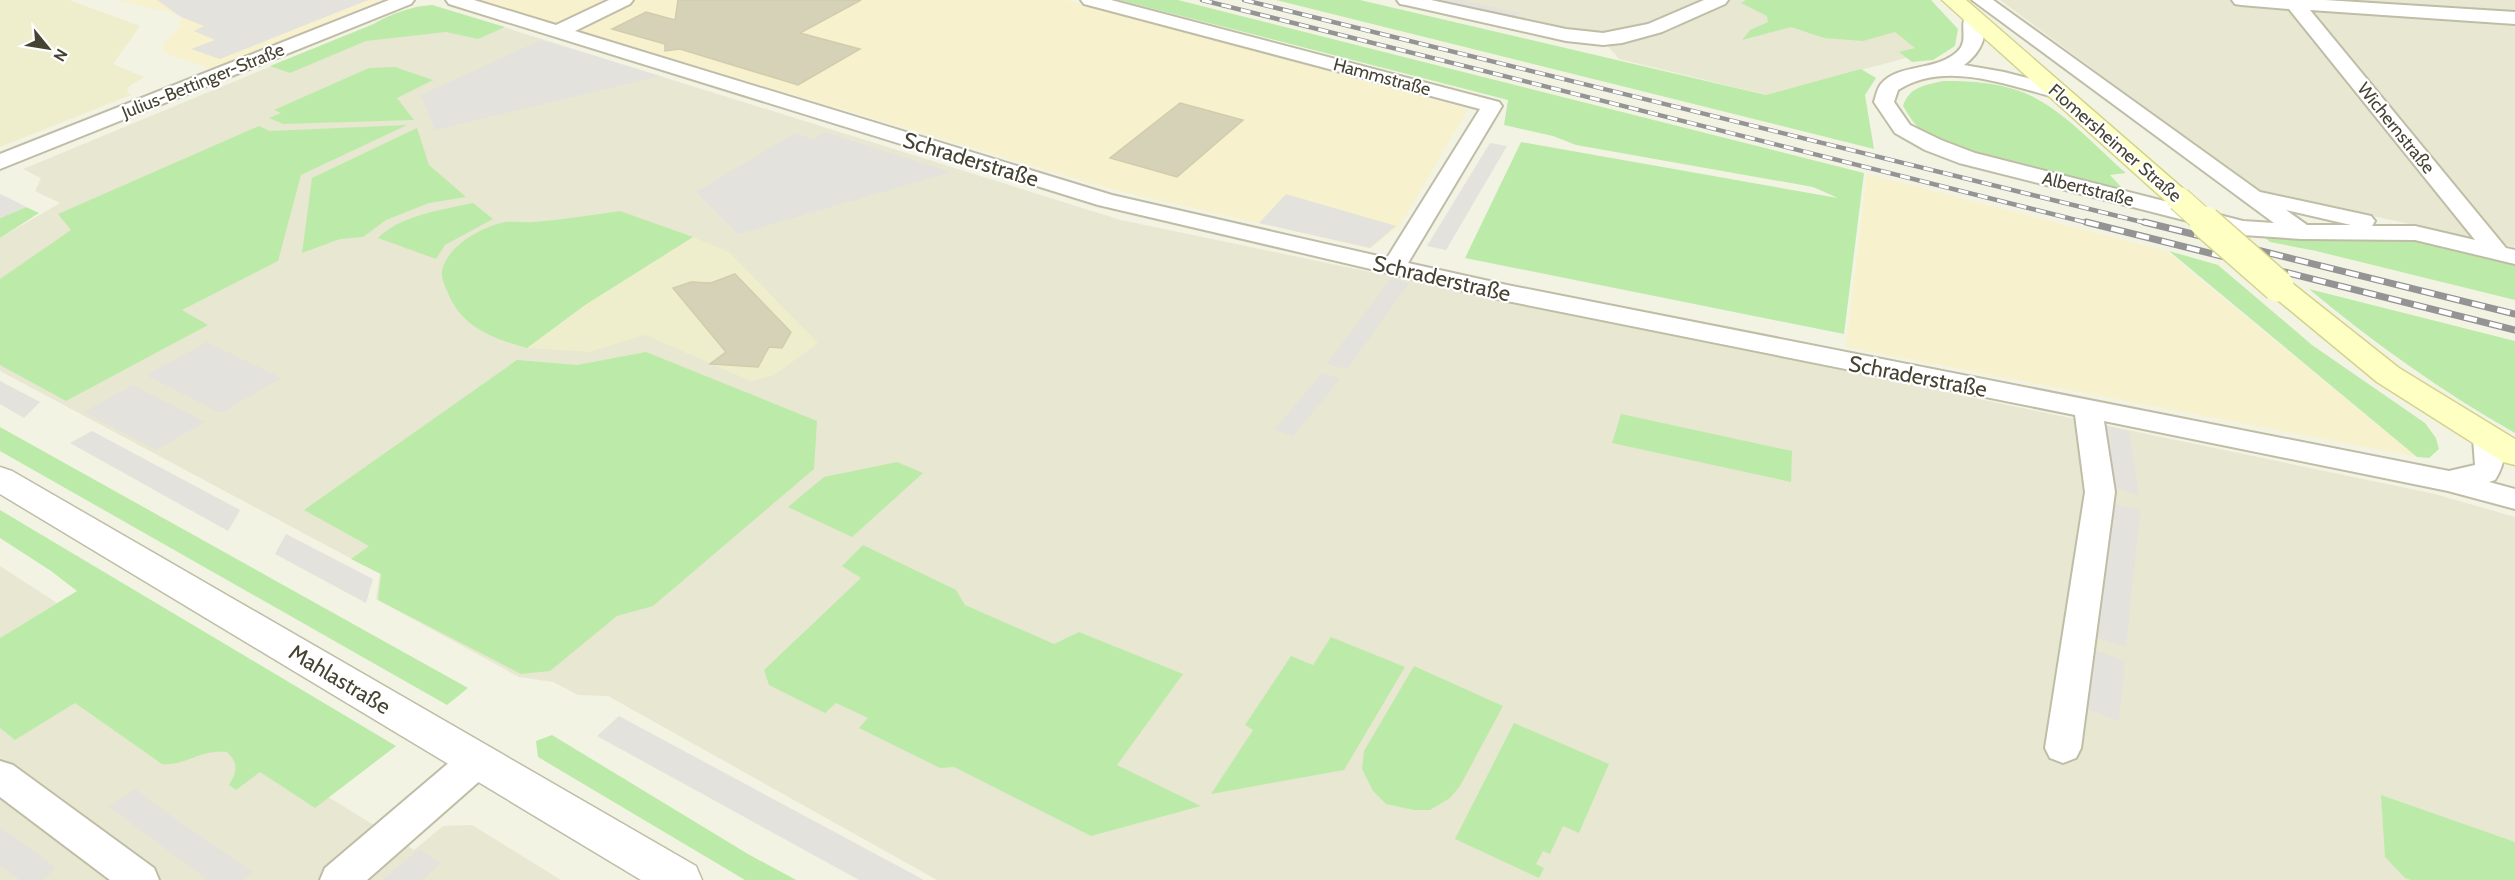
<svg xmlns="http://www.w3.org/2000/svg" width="2515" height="880" font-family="Cabin,sans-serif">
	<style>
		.residential { fill: #e8e7d1 }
		.commercial { fill: #f7f1cd }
		.education { fill: #eeedcc }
		.green { fill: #bceba9 }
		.parking { fill: #e3e2dd }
		.building { fill: #d6d2b8; stroke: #d1ccab; stroke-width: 1.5 }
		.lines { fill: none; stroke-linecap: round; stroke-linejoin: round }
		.minor-casing { stroke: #bfbda6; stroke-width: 4 }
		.tertiary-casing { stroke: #bfbda6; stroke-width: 3 }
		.secondary-casing { stroke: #d3d38e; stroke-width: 3 }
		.minor { fill: #fff; fill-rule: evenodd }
		.tertiary { fill: #fff; fill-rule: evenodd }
		.secondary { fill: #feffc2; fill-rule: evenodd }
		.rail-far1-casing { stroke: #949494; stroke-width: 4.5 }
		.rail-casing { stroke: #949494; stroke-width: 7 }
		.rail-far1 { stroke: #fff; stroke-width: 3; stroke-dasharray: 10; stroke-linecap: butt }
		.rail { stroke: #fff; stroke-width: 4.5; stroke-dasharray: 13; stroke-linecap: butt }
		.secondary-bridge-far1-casing { stroke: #d3d38e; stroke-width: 26; stroke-linecap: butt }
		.secondary-bridge-casing { stroke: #d3d38e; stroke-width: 34; stroke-linecap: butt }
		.secondary-bridge-far1 { stroke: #feffc2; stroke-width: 24 }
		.secondary-bridge { stroke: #feffc2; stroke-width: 31 }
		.labels { text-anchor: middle; stroke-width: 4.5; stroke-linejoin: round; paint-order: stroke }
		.far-street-label { font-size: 18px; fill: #464333; stroke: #fff }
		.street-label { font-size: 22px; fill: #464333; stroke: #fff }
	</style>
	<rect width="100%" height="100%" fill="#f3f3e4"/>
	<g class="residential">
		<path d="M1435 0H1927L1921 54 1767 95 1619 59 1599 36Z"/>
		<path d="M2000 0H2515V247L2258 191Z"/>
		<path d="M433 5 1121 220 2435 494 2515 517V880H937L608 696 578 695 553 682 519 677 376 599 380 574 0 371V238L60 203 35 191 41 178 23 169 373 24 386 17 418 6Z"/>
		<path d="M0 566 57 603 0 638Z"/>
		<path d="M62 683 217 728 414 850 443 826 472 825 561 880H0V719Z"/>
	</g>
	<g class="commercial">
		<path d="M120 0H381L211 69 163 52V44L179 28 181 17 166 11 140 6Z"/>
		<path d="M474 0H1065L1468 109 1399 227 1370 249 1111 189Z"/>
		<path d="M1867 174 2166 251 2417 457 1846 347Z"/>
	</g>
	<g class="education">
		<path d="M0 0H69L140 26 113 64 144 77 128 87 127 92 131 95 0 147Z"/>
		<path d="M693 237 729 252 818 343 773 376 751 381 645 335 589 352 527 348 585 305Z"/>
	</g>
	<g class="green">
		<path d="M1119 0H1178L1864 173 1844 334 1465 258 1521 142 1838 198 1813 187 1576 145 1553 136 1504 125 1508 100Z"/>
		<path d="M1276 0H1360L1766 95 1861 69 1876 78 1865 95 1874 149Z"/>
		<path d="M1746 0H1931L1958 29 1955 46 1933 60 1912 62 1899 52 1915 48 1895 32 1863 41 1824 38 1791 27 1742 40 1750 30 1768 22 1767 16 1741 3Z"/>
		<path d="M432 5 505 27 478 39 446 32 366 41 290 73 270 66 374 24C392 13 411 7 432 5Z"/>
		<path d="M395 67 433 80 397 98 414 120 283 124 269 118 281 113 274 110 369 68Z"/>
		<path d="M1943 81C1975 81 2009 83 2037 99 2070 117 2098 149 2126 173L2110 175 2124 190C2072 178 1960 160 1920 129 1913 123 1908 114 1903 106 1909 87 1925 85 1943 81Z"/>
		<path d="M407 125 301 175 278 261 182 310 208 325 66 401 0 365V279L71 230 58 214 259 126 270 131Z"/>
		<path d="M417 128 429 165 466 197 429 203 386 220 363 237 340 239 302 253 312 178Z"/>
		<path d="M473 203 493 219 445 245 436 259 378 238C401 215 442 210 473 203Z"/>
		<path d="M26 207 39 213 0 238V218Z"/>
		<path d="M620 211 693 237 585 305 527 348C494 339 461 327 448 293 445 286 441 278 442 271 447 246 479 229 501 223 510 220 523 223 533 222 562 220 591 215 620 211Z"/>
		<path d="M2265 238 2416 239 2515 262V300L2316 251 2270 242Z"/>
		<path d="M2169 251 2218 265 2312 345 2425 423 2436 438 2439 449 2429 458 2417 457Z"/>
		<path d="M2309 289 2515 341V433C2441 391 2374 343 2309 289Z"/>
		<path d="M646 352 817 421 814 469 653 606 617 616 550 671 521 674 378 600 381 574 351 559 369 546 304 510 517 360 577 365Z"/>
		<path d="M1621 414 1792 451 1791 482 1612 443Z"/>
		<path d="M0 427 468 688 447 705 0 451Z"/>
		<path d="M897 462 923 473 852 537 788 507 824 477Z"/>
		<path d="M0 510 396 746 315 808 260 772 236 790 229 785C237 772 239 763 227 752 199 749 186 766 162 764L75 703 15 740 0 728V638L77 591 51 571 0 538Z"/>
		<path d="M863 545 956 590 965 605 1054 644 1079 632 1183 674 1117 765 1201 806 1091 836 954 767 940 768 859 728 868 718 836 703 825 713 769 685 764 670 861 578 842 566Z"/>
		<path d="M1331 637 1405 667 1344 770 1211 794 1253 730 1245 725 1291 656 1313 665Z"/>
		<path d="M1414 666 1503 706 1460 786 1450 798 1430 810H1414L1386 804 1373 791 1362 769 1364 751Z"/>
		<path d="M1514 723 1609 764 1579 833 1563 826 1550 854 1543 851 1536 864 1544 868 1539 878 1455 839Z"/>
		<path d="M552 735 748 854 796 880H745L538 757 536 741Z"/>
		<path d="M2381 795 2515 842V880H2411L2405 878 2385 857Z"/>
	</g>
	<g class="parking">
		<path d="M157 0H368L220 59 191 49 215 40 194 31 204 26 181 17Z"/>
		<path d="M1441 0H1462L1520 13 1515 18Z"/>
		<path d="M541 40 660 76 435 130 421 95Z"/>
		<path d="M824 132 951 172 738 234 696 192 795 133 813 139Z"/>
		<path d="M1490 143 1507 146 1446 250 1427 246Z"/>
		<path d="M0 194 11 199 26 207 0 218Z"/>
		<path d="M1286 194 1396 226 1370 248 1259 223Z"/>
		<path d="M1391 278 1409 283 1347 369 1327 364Z"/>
		<path d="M207 342 281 378 221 413 146 375Z"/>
		<path d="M1322 373 1340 379 1293 436 1275 430Z"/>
		<path d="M0 381 40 402 24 418 0 404Z"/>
		<path d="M133 385 205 422 156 450 84 412Z"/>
		<path d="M2102 425 2129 431 2139 495 2109 485Z"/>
		<path d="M92 431 240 510 228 531 70 443Z"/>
		<path d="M2111 503 2140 511 2126 647 2095 637Z"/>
		<path d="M286 534 373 579 366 603 275 554Z"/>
		<path d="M2094 650 2125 661 2119 721 2087 709Z"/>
		<path d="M619 716 924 880H859L597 736Z"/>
		<path d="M135 789 160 808 253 872 243 880H208L109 807Z"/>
		<path d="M0 827 55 867 43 880H20L0 866Z"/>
		<path d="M419 849 441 863 422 880H383Z"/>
	</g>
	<g class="building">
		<path d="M678 0H861L800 33 860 49 798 85 680 49 665 51V44L612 29 646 12 675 20Z"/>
		<path d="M1180 103 1243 120 1177 177 1110 158Z"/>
		<path d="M735 274 791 332 782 348 769 347 758 367 710 364 726 352 673 288 691 282 711 283Z"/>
	</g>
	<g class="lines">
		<g class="minor-casing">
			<g id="minor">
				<path d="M389 0H414L411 4 0 169V154Z"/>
				<path d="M446 0H474L556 25 609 0H633L630 4 575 31 1112 195 1387 258 1480 109 1084 4 1081 0H1111L1499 102 1502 106 1408 263 1507 285 2449 471 2475 465 2473 438 2477 431 2487 429 2497 431C2508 448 2505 464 2495 480L2489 482 2515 489V509L2448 491 2104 421 2115 492 2081 748 2076 758 2063 763 2050 758 2045 748 2085 492 2075 415 1507 301 1098 205 449 4Z"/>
				<path d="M1397 0H1431L1566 29 1603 33 1648 24 1704 0H1728L1725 4 1662 32 1622 43 1603 45 1566 41 1406 5 1400 4Z"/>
				<path d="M1972 0H1993L2260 192 2371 216 2375 221 2372 226H2415L2475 240 2289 9 2241 5 2235 4 2232 0H2325L2515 12V24L2310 10 2506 248 2515 250V264L2415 240 2301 239 2243 235 1959 163 1925 150 1895 133 1874 102C1876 96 1877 89 1881 84 1898 63 1937 72 1958 51 1969 40 1959 25 1966 15H1980C1991 33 1980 54 1964 65L2004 72 2065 88 2068 92 2065 96 2058 98C2009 86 1945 59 1898 90L1894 102 1910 125 1941 140 1975 153 2243 221 2274 223ZM2286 210 2351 225H2307Z"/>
				<path d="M478 745 491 749 496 760 491 771 367 880H320L325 868 465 749Z"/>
				<path d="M0 761 13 765 154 868 159 880H110L0 797Z"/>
			</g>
		</g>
		<g class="tertiary-casing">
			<path id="tertiary" d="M0 467 12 471 696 866 702 880H641L0 494Z"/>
		</g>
		<g class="secondary-casing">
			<g id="secondary">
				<path d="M1942 0H1966L2188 193 2192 199 2188 205 2179 207 2170 205Z"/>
				<path d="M2278 277 2288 280 2399 368 2515 439V465L2503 462 2377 382 2268 292 2264 286 2268 280Z"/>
			</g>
		</g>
		<use href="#minor" class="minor"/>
		<use href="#tertiary" class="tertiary"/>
		<use href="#secondary" class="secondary"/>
		<g class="rail-far1-casing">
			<g id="rail-far1">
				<path d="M1202 0 2092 224"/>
				<path d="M1244 0 2150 224"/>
			</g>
		</g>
		<g class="rail-casing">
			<g id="rail">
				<path d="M2086 222 2515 330"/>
				<path d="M2144 222 2515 314"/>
			</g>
		</g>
		<use href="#rail-far1" class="rail-far1"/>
		<use href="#rail" class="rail"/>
		<g class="secondary-bridge-far1-casing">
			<path id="secondary-bridge-far1" d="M2179 199 2207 224"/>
		</g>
		<g class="secondary-bridge-casing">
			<path id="secondary-bridge" d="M2205 222 2278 286"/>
		</g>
		<use href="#secondary-bridge-far1" class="secondary-bridge-far1"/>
		<use href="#secondary-bridge" class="secondary-bridge"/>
	</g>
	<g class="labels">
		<g class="far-street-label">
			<text transform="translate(1382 77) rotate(15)" y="6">Hammstraße</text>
			<text transform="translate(203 81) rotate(-22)" y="6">Julius-Bettinger-Straße</text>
			<text transform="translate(2396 128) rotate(51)" y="6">Wichernstraße</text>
			<text transform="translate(2115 143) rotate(41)" y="6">Flomersheimer Straße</text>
			<text transform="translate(2088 189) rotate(14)" y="6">Albertstraße</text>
		</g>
		<g class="street-label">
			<text transform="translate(971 159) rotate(17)" y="8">Schraderstraße</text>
			<text transform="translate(1442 278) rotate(13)" y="8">Schraderstraße</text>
			<text transform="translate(1918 376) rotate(11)" y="8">Schraderstraße</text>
			<text transform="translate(340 679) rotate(31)" y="8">Mahlastraße</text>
		</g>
	</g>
	<g transform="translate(48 48) rotate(120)" stroke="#ffffff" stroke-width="4.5" paint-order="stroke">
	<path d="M0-4.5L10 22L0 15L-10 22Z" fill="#464333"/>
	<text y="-9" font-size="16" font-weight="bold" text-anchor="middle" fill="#464333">N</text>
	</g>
</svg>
